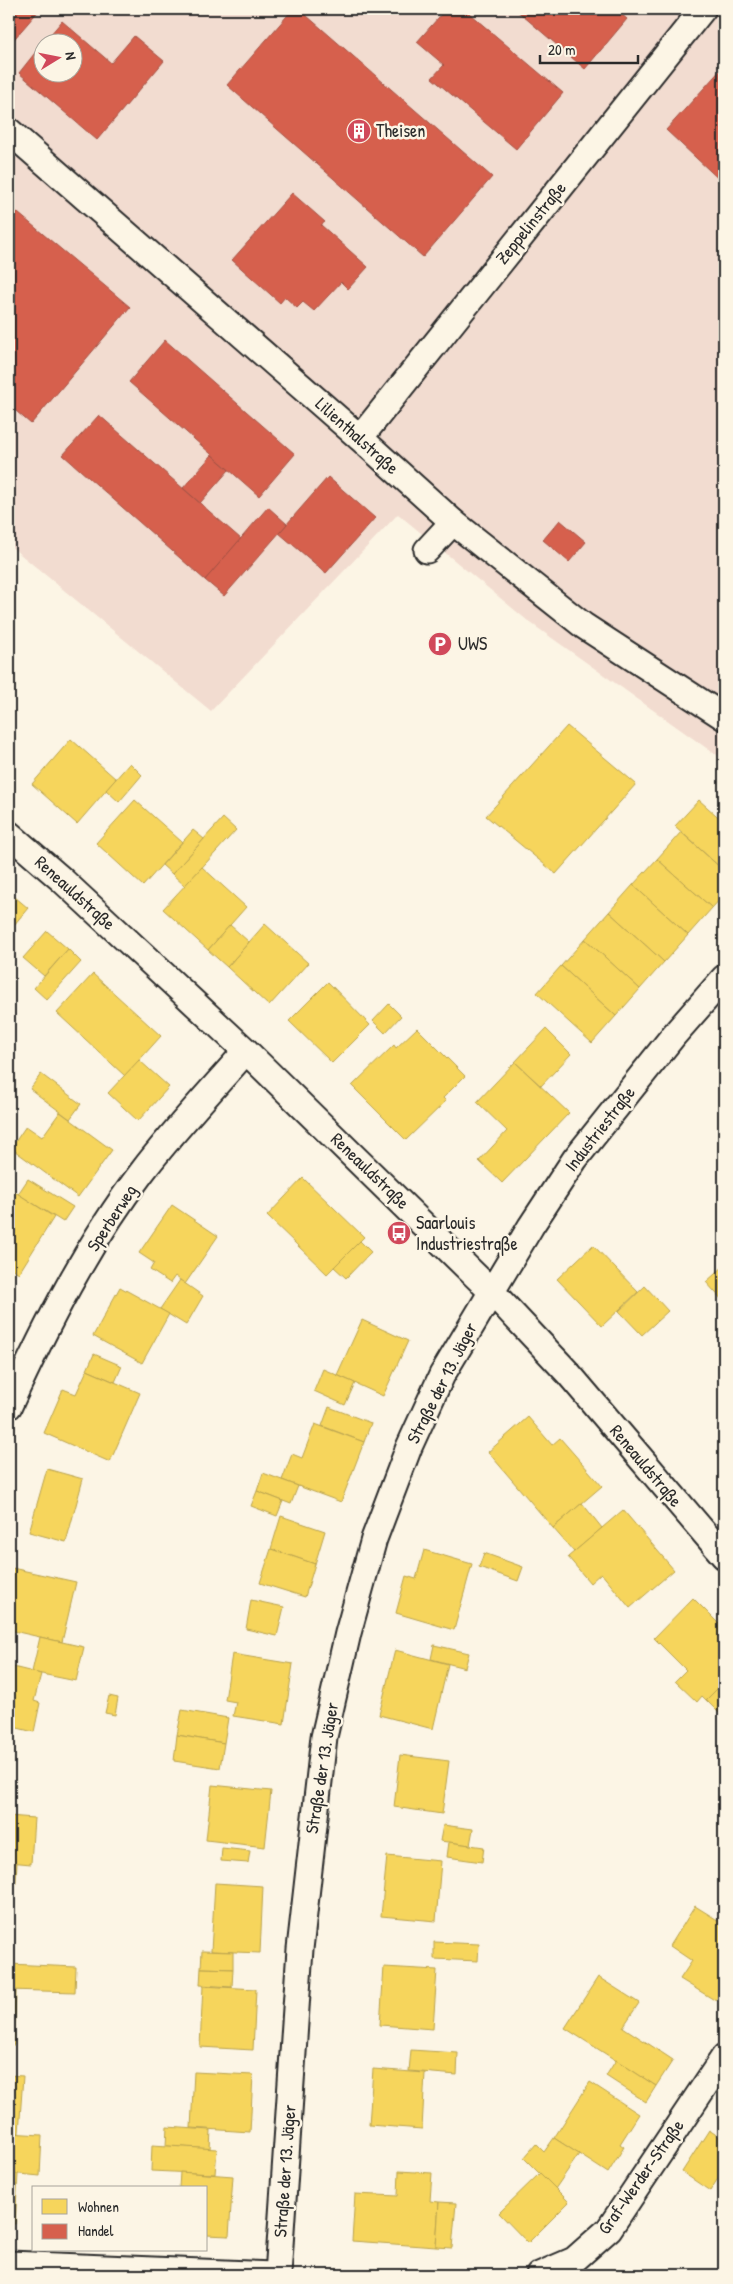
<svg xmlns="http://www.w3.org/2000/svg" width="733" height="2284" font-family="'Patrick Hand',sans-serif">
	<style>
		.built { fill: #f2dcd0; fill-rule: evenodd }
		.homes { fill: #f6d55c; stroke: #b9a24d }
		.shops { fill: #d6604d; stroke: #a35043 }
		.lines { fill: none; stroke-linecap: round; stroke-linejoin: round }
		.street-casing { stroke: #2b2b2b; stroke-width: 29 }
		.street { stroke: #fcf5e5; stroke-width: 25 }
		.labels { text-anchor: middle; stroke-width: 5; stroke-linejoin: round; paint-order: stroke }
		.poi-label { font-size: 18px; fill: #2b2b2b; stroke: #fcf5e5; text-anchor: start }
		.street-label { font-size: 18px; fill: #2b2b2b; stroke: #fcf5e5 }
	</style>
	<rect width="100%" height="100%" fill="#fcf5e5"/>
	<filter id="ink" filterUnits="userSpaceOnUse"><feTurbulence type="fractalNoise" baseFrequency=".02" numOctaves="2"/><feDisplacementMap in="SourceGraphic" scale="10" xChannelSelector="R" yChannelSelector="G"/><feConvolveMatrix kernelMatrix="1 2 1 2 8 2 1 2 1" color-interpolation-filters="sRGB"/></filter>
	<g filter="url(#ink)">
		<path class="built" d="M9 9H724V759L712 752 528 621 398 514 211 711 9 545ZM42 42H72V72H42Z"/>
		<g class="homes">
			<path d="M567 726 636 784 556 874 486 816Z"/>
			<path d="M71 739 116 779 77 824 32 784Z"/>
			<path d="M130 763 142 775 119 802 106 790Z"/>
			<path d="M135 800 182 842 143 886 96 843Z"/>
			<path d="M699 800 724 822V871L675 826Z"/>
			<path d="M223 818 236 830 185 886 172 874Z"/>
			<path d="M193 830 204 839 172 874 162 865Z"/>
			<path d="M681 832 724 871V895L712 908 657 859Z"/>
			<path d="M657 859 712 908 688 935 633 885Z"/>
			<path d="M202 867 246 907 208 950 163 909Z"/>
			<path d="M633 885 688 935 664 962 609 912Z"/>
			<path d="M9 892 28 908 9 931Z"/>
			<path d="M609 912 664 962 640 989 585 939Z"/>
			<path d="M265 924 308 963 269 1006 227 967Z"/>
			<path d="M230 925 249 942 227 967 208 950Z"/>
			<path d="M47 931 68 949 44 976 23 958Z"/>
			<path d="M585 939 640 989 616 1016 561 966Z"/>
			<path d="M68 949 81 962 47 1000 34 988Z"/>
			<path d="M561 966 616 1016 592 1043 537 993Z"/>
			<path d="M93 974 161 1036 125 1076 57 1013Z"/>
			<path d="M328 982 370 1025 332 1063 289 1021Z"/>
			<path d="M389 1004 401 1016 385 1033 373 1021Z"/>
			<path d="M417 1028 465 1076 443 1098 446 1101 406 1140 352 1086 394 1045 396 1048Z"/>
			<path d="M546 1029 571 1054 541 1086 515 1062Z"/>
			<path d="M139 1060 169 1087 138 1121 108 1093Z"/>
			<path d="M515 1062 569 1113 502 1183 479 1161 507 1131 477 1102Z"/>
			<path d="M41 1074 81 1104 70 1119 30 1089Z"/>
			<path d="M60 1112 112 1150 78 1197 11 1148 26 1126 42 1137Z"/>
			<path d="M303 1178 364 1237 327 1274 267 1216Z"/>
			<path d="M28 1179 73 1207 63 1222 18 1194Z"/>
			<path d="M9 1188 54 1217 19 1273 9 1267Z"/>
			<path d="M172 1205 218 1236 185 1284 175 1276 170 1283 150 1270 154 1263 139 1253Z"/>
			<path d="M360 1241 371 1252 346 1278 334 1267Z"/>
			<path d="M593 1245 638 1292 602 1326 557 1279Z"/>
			<path d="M724 1266V1302L706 1282Z"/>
			<path d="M180 1280 203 1296 186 1325 160 1309Z"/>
			<path d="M645 1286 668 1311 642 1335 619 1311Z"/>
			<path d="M120 1287 169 1314 142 1363 93 1336Z"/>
			<path d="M362 1320 408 1341 383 1396 337 1375Z"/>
			<path d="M94 1354 122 1366 115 1382 87 1370Z"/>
			<path d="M323 1369 355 1383 345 1405 314 1391Z"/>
			<path d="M87 1370 140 1393 110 1462 44 1433 63 1389 76 1394Z"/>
			<path d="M329 1407 371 1423 364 1442 322 1426Z"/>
			<path d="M528 1417 552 1445 560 1438 602 1486 553 1528 488 1452Z"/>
			<path d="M315 1424 364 1442 341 1502 282 1480 292 1454 302 1458Z"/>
			<path d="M47 1469 83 1479 66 1542 29 1532Z"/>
			<path d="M263 1473 298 1486 291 1504 257 1491Z"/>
			<path d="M257 1491 283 1501 277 1516 251 1506Z"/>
			<path d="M582 1503 602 1528 574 1552 553 1528Z"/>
			<path d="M623 1510 674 1570 630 1608 601 1573 590 1583 568 1557Z"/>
			<path d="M281 1516 325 1531 315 1564 271 1549Z"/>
			<path d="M271 1549 315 1564 305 1597 260 1583Z"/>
			<path d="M424 1550 472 1564 454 1630 396 1613 406 1576 416 1579Z"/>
			<path d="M484 1553 523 1567 518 1581 479 1567Z"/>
			<path d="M12 1568 76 1582 62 1642 9 1630V1584Z"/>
			<path d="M693 1598 724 1629V1682L706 1700 702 1696 697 1702 675 1681 686 1670 654 1638Z"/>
			<path d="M251 1600 284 1607 277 1636 246 1629Z"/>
			<path d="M40 1637 84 1647 76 1681 32 1672Z"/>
			<path d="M434 1645 469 1653 465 1668 431 1659Z"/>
			<path d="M395 1650 448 1664 433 1729 379 1715Z"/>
			<path d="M232 1654 293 1664 284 1724 233 1716 236 1702 225 1700Z"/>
			<path d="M9 1666 41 1674 34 1701 40 1703 34 1732 9 1726Z"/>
			<path d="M724 1682V1703L717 1711 706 1700Z"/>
			<path d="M109 1696 118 1698 115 1715 105 1713Z"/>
			<path d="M724 1703V1718L717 1711Z"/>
			<path d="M182 1710 228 1718 224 1743 177 1735Z"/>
			<path d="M177 1735 224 1743 220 1768 174 1761Z"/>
			<path d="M400 1755 449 1761 442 1814 394 1807Z"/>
			<path d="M9 1757 12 1758 9 1783Z"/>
			<path d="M212 1785 271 1791 265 1847 206 1840Z"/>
			<path d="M9 1816 34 1818 31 1864 9 1862Z"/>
			<path d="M443 1825 473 1829 470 1845 440 1841Z"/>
			<path d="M449 1842 484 1847 482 1862 447 1857Z"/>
			<path d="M222 1848 250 1851 248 1863 221 1861Z"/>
			<path d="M387 1856 441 1861 436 1921 381 1916Z"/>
			<path d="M9 1862 17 1863 15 1896H9Z"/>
			<path d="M215 1883 263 1886 260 1953 211 1951Z"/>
			<path d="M695 1906 724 1924V1989L716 2001 680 1979 692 1961 670 1946Z"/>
			<path d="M434 1942 479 1944 478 1961 434 1959Z"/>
			<path d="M202 1951 233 1952V1969L201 1968Z"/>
			<path d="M9 1964 76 1967 75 1992 9 1990Z"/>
			<path d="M384 1967 437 1970 433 2029 380 2025Z"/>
			<path d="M201 1968 233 1969 232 1987 200 1985Z"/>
			<path d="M598 1977 639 2003 623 2027 673 2060 656 2086 565 2028Z"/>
			<path d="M203 1986 256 1989 253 2050 200 2047Z"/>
			<path d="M9 1990H16L14 2045H9Z"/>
			<path d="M411 2050 458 2053 457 2075 409 2071Z"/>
			<path d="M616 2060 656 2086 646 2102 606 2076Z"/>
			<path d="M373 2069 425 2073 422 2129 369 2125Z"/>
			<path d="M194 2072 253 2075 250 2132 191 2128Z"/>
			<path d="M9 2075 23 2076 19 2133H9Z"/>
			<path d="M590 2082 639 2114 620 2144 624 2147 608 2173 554 2138Z"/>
			<path d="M167 2127 211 2130 210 2149 166 2146Z"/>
			<path d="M709 2130 724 2140V2169L710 2191 682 2172Z"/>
			<path d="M9 2133 42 2135 40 2176 9 2173Z"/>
			<path d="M554 2138 579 2154 555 2189 524 2158 536 2144 544 2152Z"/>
			<path d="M152 2145 217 2149 215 2174 151 2171Z"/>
			<path d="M399 2171 432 2173 430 2201 439 2202 436 2247 352 2241 355 2194 398 2196Z"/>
			<path d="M180 2172 233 2176 229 2236 206 2235V2188H179Z"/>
			<path d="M9 2173 18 2174 15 2224H9Z"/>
			<path d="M540 2173 569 2202 528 2243 499 2213Z"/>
			<path d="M439 2202 456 2203 452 2248 436 2247Z"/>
		</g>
		<g class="shops">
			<path d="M9 9H40L9 45Z"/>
			<path d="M293 9H299L492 177 423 257 227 85Z"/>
			<path d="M446 9H464L563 93 516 149 432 78 444 65 417 42Z"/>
			<path d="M515 9H615L627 19 585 69Z"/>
			<path d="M62 21 111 63 134 36 164 61 97 140 19 73 42 44V72H72V42H44Z"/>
			<path d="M724 66V184L666 130Z"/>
			<path d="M292 193 325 222 321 225 368 267 348 289 341 282 314 311 303 302 297 308 285 297 280 303 232 260Z"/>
			<path d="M12 208 130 307 31 424 9 405V212Z"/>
			<path d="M165 340 295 454 259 496 129 382Z"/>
			<path d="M99 415 241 539 205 580 63 455Z"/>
			<path d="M212 455 229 470 200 503 183 488Z"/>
			<path d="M328 477 375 518 326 573 279 533Z"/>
			<path d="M268 507 287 524 224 596 205 580Z"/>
			<path d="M560 520 586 542 569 562 543 540Z"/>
		</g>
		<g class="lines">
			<g class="street-casing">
				<g id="street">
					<path d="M9 131 360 438 453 522 584 626 724 717"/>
					<path d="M360 438 703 9"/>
					<path d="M427 550 453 522"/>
					<path d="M9 834 61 879 246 1051 491 1291 568 1373 724 1556"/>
					<path d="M9 1406C46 1325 88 1243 142 1172 174 1130 211 1091 246 1051"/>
					<path d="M9 2264 274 2275"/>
					<path d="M278 2275 300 1949 324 1737 348 1633 374 1539 409 1447 442 1375 531 1226 575 1159 674 1035 724 978"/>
					<path d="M539 2275 574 2260 609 2229 724 2057"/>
				</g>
			</g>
			<use href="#street" class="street"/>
		</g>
	</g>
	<defs>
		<g id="building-disc" transform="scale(1.25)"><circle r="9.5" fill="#d1495b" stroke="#fcf5e5"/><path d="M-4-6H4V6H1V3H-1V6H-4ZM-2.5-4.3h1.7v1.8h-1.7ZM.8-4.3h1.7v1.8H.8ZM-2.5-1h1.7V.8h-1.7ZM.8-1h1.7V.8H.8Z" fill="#fff"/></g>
		<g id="parking-disc" transform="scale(1.25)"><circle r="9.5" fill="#d1495b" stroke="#fcf5e5"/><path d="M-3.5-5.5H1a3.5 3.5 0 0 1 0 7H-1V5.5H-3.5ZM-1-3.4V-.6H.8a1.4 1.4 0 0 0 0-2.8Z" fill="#fff"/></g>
		<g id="bus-disc" transform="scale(1.25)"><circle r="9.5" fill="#d1495b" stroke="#fcf5e5"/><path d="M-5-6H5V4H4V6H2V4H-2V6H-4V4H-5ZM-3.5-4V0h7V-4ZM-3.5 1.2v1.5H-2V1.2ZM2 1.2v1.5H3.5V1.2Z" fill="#fff"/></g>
	</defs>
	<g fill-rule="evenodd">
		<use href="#building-disc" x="359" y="131"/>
		<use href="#parking-disc" x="440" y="644"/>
		<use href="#bus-disc" x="399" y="1233"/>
	</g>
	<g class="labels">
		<g class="poi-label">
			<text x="376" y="137">Theisen</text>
			<text x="458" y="650">UWS</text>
			<text x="416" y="1229">Saarlouis<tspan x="416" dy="21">Industriestraße</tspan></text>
		</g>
		<g class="street-label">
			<text transform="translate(531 223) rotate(-51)" y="6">Zeppelinstraße</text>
			<text transform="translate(357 436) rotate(42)" y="6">Lilienthalstraße</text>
			<text transform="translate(75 893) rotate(42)" y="6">Reneauldstraße</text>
			<text transform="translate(600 1129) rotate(-52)" y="6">Industriestraße</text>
			<text transform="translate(370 1171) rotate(44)" y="6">Reneauldstraße</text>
			<text transform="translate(112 1218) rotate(-57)" y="6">Sperberweg</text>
			<text transform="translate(442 1383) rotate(-63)" y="6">Straße der 13. Jäger</text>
			<text transform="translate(646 1466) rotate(50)" y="6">Reneauldstraße</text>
			<text transform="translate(322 1768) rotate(-81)" y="6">Straße der 13. Jäger</text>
			<text transform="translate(285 2171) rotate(-86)" y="6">Straße der 13. Jäger</text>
			<text transform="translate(641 2177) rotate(-55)" y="6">Graf-Werder-Straße</text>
		</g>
	</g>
	<rect width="733" height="2284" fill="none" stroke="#fcf5e5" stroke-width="30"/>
	<rect x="15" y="15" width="703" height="2254" fill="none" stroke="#2b2b2b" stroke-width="2" filter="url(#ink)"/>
	<rect x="32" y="2186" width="175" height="65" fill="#fcf5e5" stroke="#a8a49b"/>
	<rect x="42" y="2199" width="25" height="15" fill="#f6d55c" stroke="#a8a49b"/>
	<text x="78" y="2212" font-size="15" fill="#2b2b2b">Wohnen</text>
	<rect x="42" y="2224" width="25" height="15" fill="#d6604d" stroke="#a8a49b"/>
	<text x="78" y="2236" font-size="15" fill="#2b2b2b">Handel</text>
	<g transform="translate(58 58) rotate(80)"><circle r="24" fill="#fcf5e5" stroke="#a8a49b"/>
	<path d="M0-4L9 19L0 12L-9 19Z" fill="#d1495b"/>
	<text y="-8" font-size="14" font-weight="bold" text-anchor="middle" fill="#2b2b2b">N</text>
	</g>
	<path d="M540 55v8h98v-8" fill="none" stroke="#2b2b2b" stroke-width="2.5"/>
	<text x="548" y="55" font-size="15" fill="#2b2b2b" stroke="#fcf5e5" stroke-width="4" paint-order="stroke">20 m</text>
</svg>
